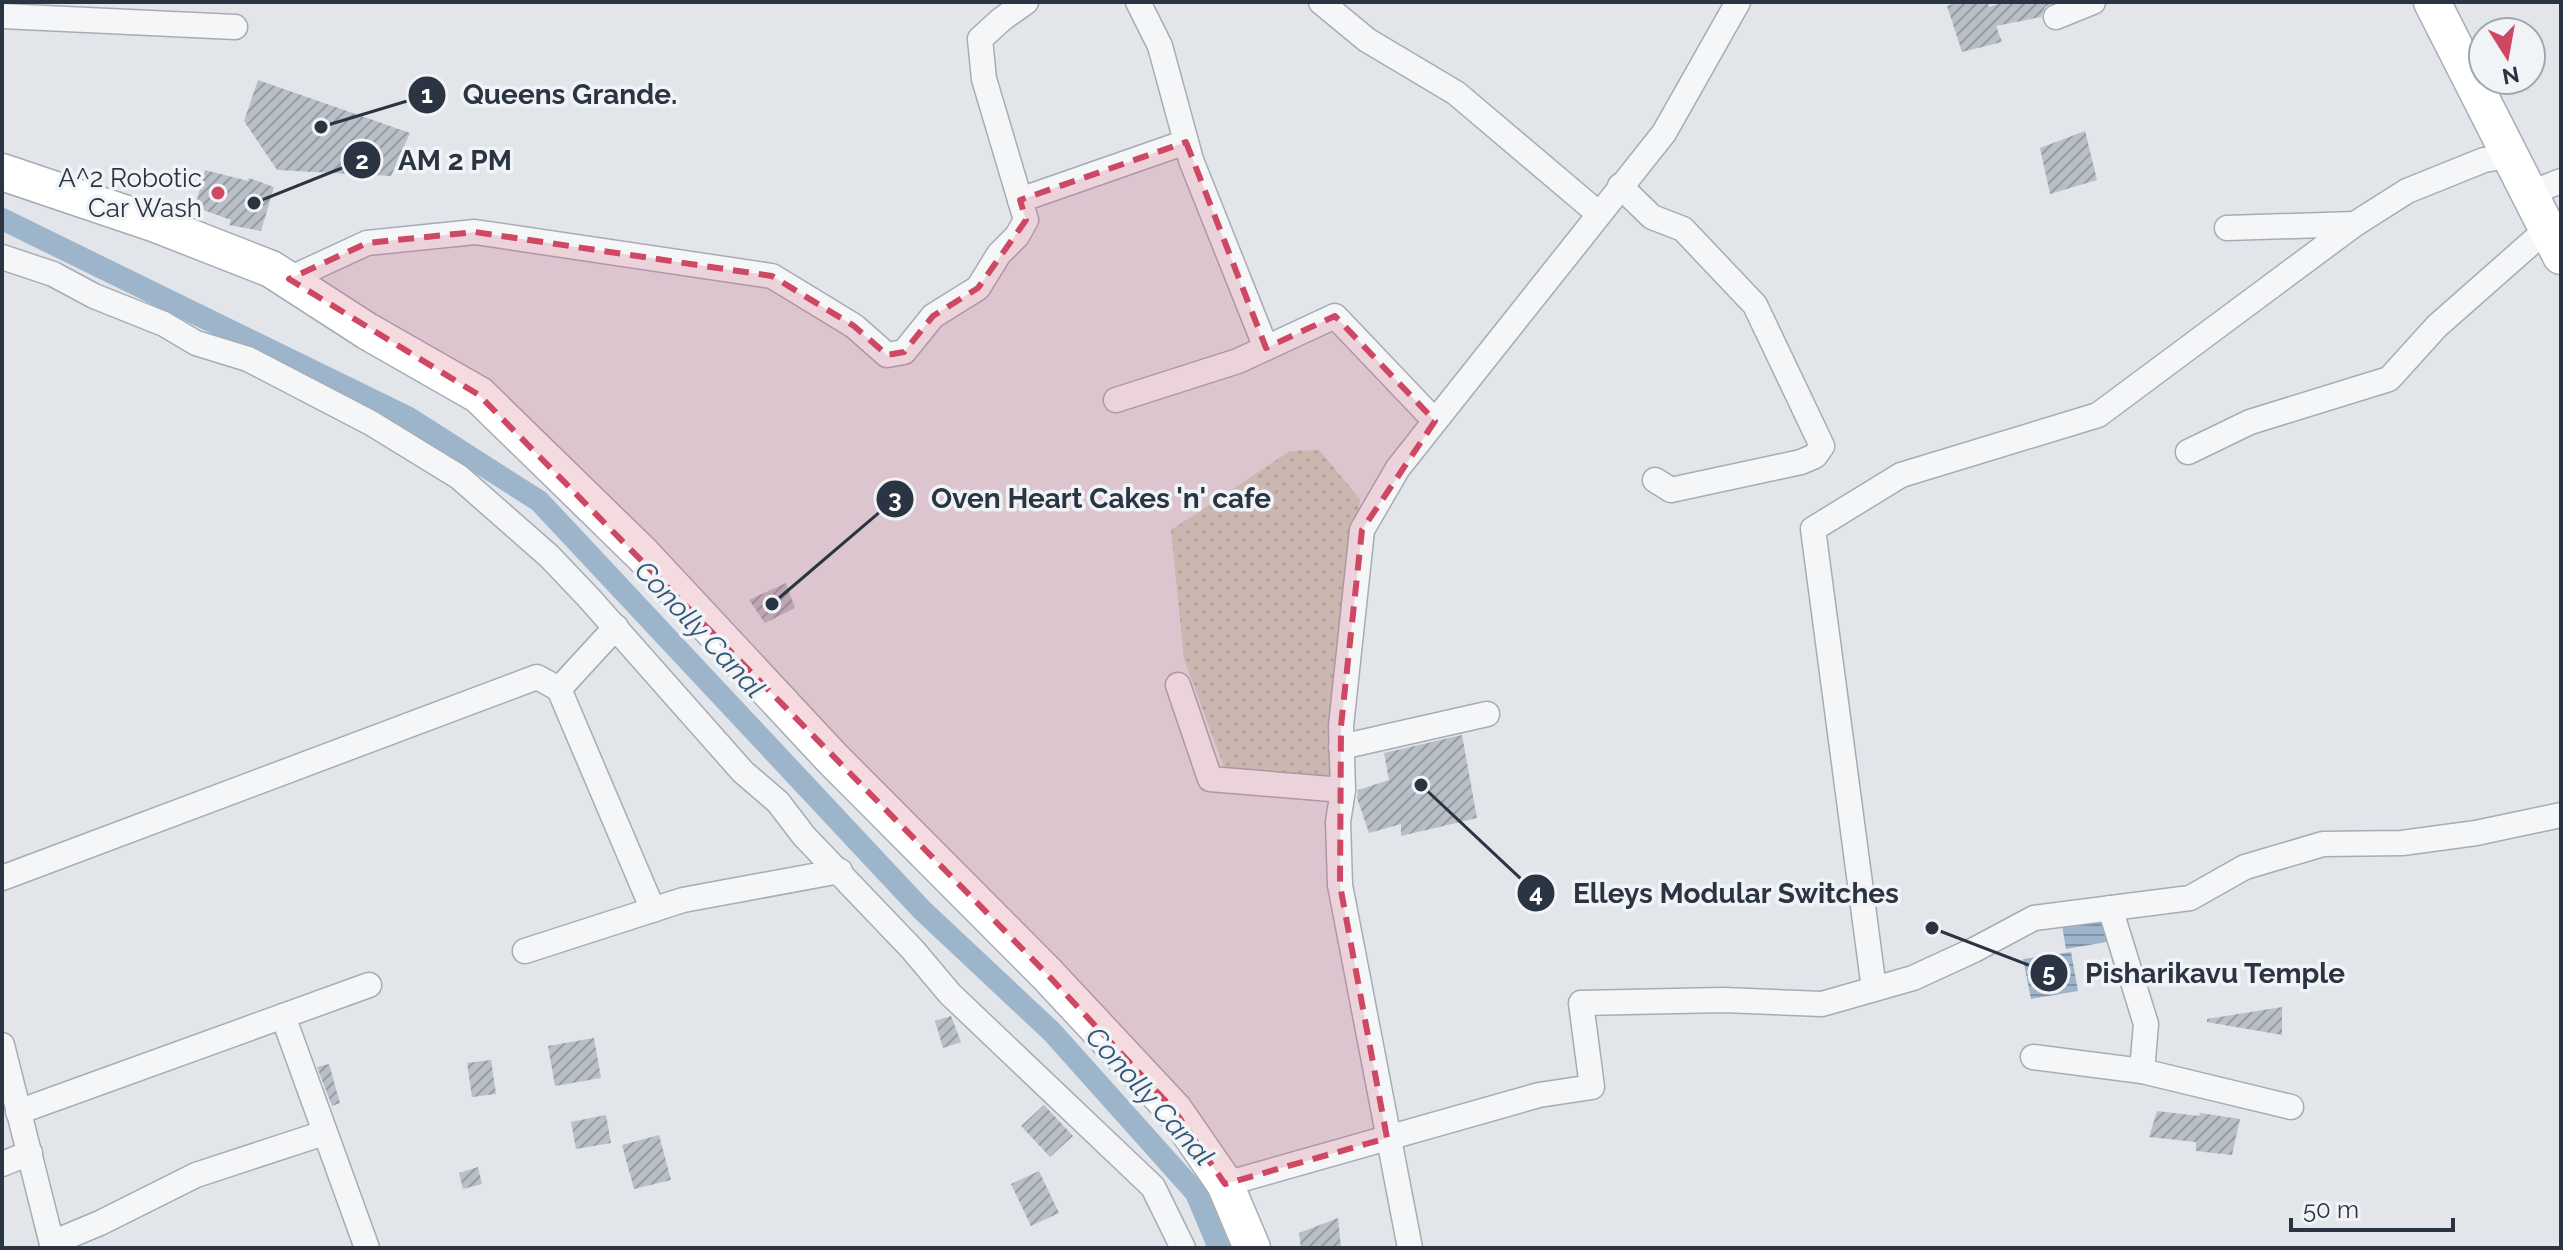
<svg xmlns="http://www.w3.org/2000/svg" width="2563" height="1250" font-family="Raleway,sans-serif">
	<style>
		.grass { fill: url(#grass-dots) }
		.water { fill: url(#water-rules) }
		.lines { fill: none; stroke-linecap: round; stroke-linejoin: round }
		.canal { stroke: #9db5ca; stroke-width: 22 }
		.building { fill: url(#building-hatch) }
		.street-casing { stroke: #a7acb4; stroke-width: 27 }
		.secondary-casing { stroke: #a7acb4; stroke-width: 39 }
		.street { stroke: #f4f6f8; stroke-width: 24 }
		.secondary { stroke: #fff; stroke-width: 36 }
		.marked { fill: #ce4863; fill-opacity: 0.2; stroke: #ce4863; stroke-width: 6; stroke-dasharray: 16 10; stroke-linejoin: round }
		.poi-dot { fill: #ce4863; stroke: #f1f4f7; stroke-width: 3 }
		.labels { text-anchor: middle; stroke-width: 7; stroke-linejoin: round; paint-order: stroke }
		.poi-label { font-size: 26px; fill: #2a3442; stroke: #f1f4f7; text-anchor: end }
		.water-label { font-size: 28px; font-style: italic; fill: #345576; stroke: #f1f4f7 }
		.leader { fill: none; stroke: #2a3442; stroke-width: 3 }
		.callout-dot { fill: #2a3442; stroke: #f1f4f7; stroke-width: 3 }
		.mark-label { font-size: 24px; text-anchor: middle; font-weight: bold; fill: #fff }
		.callout-label { font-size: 28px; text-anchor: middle; font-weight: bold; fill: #2a3442; stroke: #f1f4f7; stroke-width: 7; stroke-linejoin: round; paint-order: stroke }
	</style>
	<defs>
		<pattern id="grass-dots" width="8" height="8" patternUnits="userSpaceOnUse" patternTransform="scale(2)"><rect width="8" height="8" fill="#c8d4c3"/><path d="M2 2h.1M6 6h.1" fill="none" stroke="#acb7a9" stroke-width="1.8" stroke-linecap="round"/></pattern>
		<pattern id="water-rules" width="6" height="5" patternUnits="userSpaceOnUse" patternTransform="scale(2)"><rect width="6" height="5" fill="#9db5ca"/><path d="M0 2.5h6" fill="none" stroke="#8094a6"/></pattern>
		<pattern id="building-hatch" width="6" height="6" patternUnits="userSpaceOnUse" patternTransform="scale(2)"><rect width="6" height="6" fill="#b9bfc7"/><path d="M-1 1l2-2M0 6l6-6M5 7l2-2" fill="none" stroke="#979ca3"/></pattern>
	</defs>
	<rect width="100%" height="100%" fill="#e2e5ea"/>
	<path class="grass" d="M1319 450 1360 499 1333 780 1224 767 1184 659 1171 530 1290 451Z"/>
	<g class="water">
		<path d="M2106 912 2112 941 2066 949 2061 919Z"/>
		<path d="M2071 952 2078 991 2031 999 2023 959Z"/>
	</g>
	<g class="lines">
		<path class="canal" d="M2 219 409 418 539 501 922 910 1052 1032 1196 1193 1219 1248"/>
	</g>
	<g class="building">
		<path d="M1958 2H1988L1989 7 2004 2H2053L2045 7 2041 17 1996 26 2002 42 1962 52 1947 6Z"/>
		<path d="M258 80 410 133 391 176 277 170 244 121Z"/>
		<path d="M2085 131 2097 180 2050 194 2040 148Z"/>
		<path d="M205 170 248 181 249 178 274 187 261 231 229 225 231 220 195 207Z"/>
		<path d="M786 583 795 608 765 623 749 600Z"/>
		<path d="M1462 735 1477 818 1401 836V824L1369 833 1357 798 1358 790 1389 780 1384 753Z"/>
		<path d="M2282 1007V1035L2207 1022V1019Z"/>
		<path d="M951 1016 961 1042 943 1048 935 1021Z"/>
		<path d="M594 1038 601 1078 555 1086 548 1046Z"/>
		<path d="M491 1060 496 1094 472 1097 467 1063Z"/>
		<path d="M329 1064 340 1103 332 1106 317 1067Z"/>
		<path d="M1044 1105 1073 1136 1050 1157 1021 1126Z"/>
		<path d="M2157 1111 2199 1116 2200 1113 2240 1119 2232 1155 2196 1151V1142L2149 1137Z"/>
		<path d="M606 1115 611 1143 576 1149 571 1122Z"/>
		<path d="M659 1135 671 1180 634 1189 622 1145Z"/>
		<path d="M478 1167 482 1184 463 1189 459 1173Z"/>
		<path d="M1039 1171 1059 1213 1031 1226 1011 1184Z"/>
		<path d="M1338 1218 1341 1248H1301L1299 1233Z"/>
	</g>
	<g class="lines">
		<g class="street-casing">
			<g id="street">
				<path d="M1138 2 1160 46 1191 160 1266 348"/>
				<path d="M1321 2 1367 40 1456 93 1599 214"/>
				<path d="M2 16 235 27"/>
				<path d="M2056 17 2093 2"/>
				<path d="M1620 186 1652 217 1683 229 1755 305 1822 446 1815 456 1801 462 1671 490 1655 480"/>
				<path d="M2531 193 2561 181"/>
				<path d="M1020 200 1186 142"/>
				<path d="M2227 228 2355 224 2407 191 2484 160 2508 156"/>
				<path d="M2 257 53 274 94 296 164 324 196 343 248 359 371 423 459 477 549 556 589 598 743 772 778 802 804 836 913 950 950 994 1153 1187 1183 1248"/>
				<path d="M289 279 367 243 475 232 772 276 854 326 887 355 904 352 933 316 978 288 999 254 1017 236 1026 220 984 79 980 39 1002 19 1026 2"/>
				<path d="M1116 400 1238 361 1335 316 1435 421"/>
				<path d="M2188 452 2250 422 2389 379 2437 326 2547 229"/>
				<path d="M1178 685 1210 779 1343 790"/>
				<path d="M559 689 653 910"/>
				<path d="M1341 747 1487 714"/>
				<path d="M2 878 537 677 559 689 616 627"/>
				<path d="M2110 908 2146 1024 2142 1071"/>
				<path d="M525 951 683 900 840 871"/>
				<path d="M1874 989 1813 529 1901 475 2098 415 2355 224"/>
				<path d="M283 1016 367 1248"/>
				<path d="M2 1045 53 1248"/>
				<path d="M2033 1057 2142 1071 2291 1107"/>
				<path d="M18 1112 369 985"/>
				<path d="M2 1164 30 1153"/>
				<path d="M1225 1184 1539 1095 1592 1087 1581 1003 1723 1000 1822 1004 1913 978 1974 950 2034 918 2190 898 2245 867 2323 844 2402 843 2476 833 2561 815"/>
				<path d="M52 1243 100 1223 196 1175 324 1133"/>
				<path d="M1410 1248 1340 885 1338 822 1343 790 1341 726 1362 530 1398 468 1664 133 1738 2"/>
			</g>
		</g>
		<g class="secondary-casing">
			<g id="secondary">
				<path d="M2432 2 2561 256"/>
				<path d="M2 172 156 224 271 269 367 331 479 395 642 554 832 758 1046 973 1174 1110 1225 1184 1252 1248"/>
			</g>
		</g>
		<use href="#street" class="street"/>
		<use href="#secondary" class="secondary"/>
	</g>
	<path class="marked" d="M1186 142 1266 348 1335 316 1435 421 1362 530 1341 726 1340 885 1387 1138 1225 1184 1174 1110 1046 973 479 395 289 279 367 243 475 232 772 276 854 326 887 355 904 352 933 316 978 288 1026 220 1020 200Z"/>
	<circle class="poi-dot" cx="218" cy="193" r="8"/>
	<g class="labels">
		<g class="poi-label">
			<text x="202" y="187">A^2 Robotic<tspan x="202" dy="30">Car Wash</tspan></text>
		</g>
		<g class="water-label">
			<text transform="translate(700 629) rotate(47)" y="10">Conolly Canal</text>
			<text transform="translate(1150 1096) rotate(48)" y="10">Conolly Canal</text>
		</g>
	</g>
	<path class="leader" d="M321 127L427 95M254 203L362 160M772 604L895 499M1421 785L1536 893M1932 928L2049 973"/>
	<g class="callout-dot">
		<circle cx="321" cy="127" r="8"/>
		<circle cx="254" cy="203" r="8"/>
		<circle cx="772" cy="604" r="8"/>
		<circle cx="1421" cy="785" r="8"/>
		<circle cx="1932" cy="928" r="8"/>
		<circle cx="427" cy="95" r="20"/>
		<circle cx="362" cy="160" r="20"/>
		<circle cx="895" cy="499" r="20"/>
		<circle cx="1536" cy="893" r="20"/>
		<circle cx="2049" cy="973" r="20"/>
	</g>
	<g class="mark-label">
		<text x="427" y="103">1</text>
		<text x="362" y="169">2</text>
		<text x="895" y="507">3</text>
		<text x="1536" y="902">4</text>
		<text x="2049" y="981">5</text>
	</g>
	<g class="callout-label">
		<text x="570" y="104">Queens Grande.</text>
		<text x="455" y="170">AM 2 PM</text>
		<text x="1101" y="508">Oven Heart Cakes 'n' cafe</text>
		<text x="1736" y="903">Elleys Modular Switches</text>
		<text x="2215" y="983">Pisharikavu Temple</text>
	</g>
	<rect width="2563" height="1250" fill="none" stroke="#2a3442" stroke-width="8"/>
	<g transform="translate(2507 56) rotate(169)"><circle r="38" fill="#f1f4f7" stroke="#a1a7af" stroke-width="2"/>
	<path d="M0-6L14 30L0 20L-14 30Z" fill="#ce4863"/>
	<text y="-12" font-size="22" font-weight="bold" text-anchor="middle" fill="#2a3442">N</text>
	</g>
	<path d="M2291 1218v12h162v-12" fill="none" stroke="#2a3442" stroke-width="4"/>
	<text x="2303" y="1218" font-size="24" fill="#2a3442" stroke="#f1f4f7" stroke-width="6" paint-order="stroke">50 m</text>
</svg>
